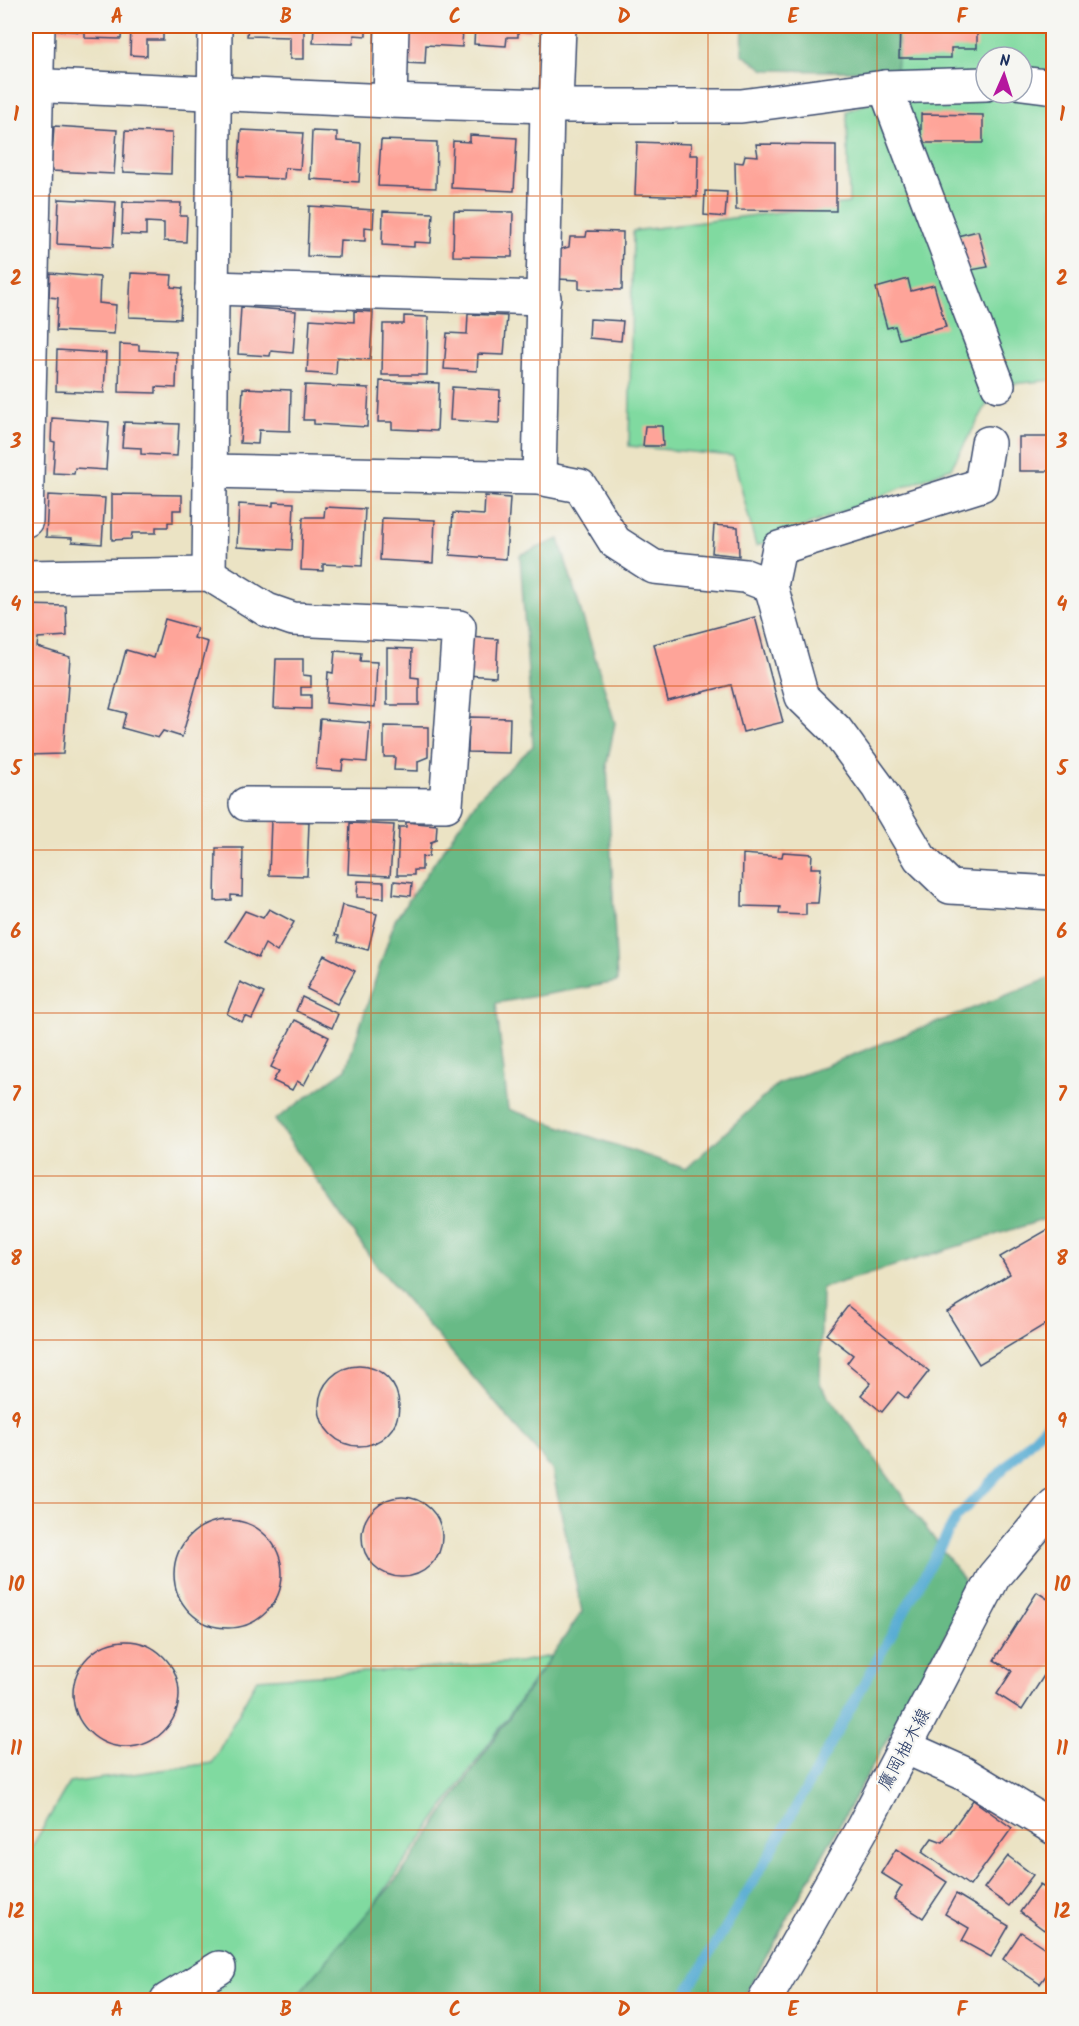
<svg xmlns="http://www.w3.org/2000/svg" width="1079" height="2026" font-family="Kalam,'Klee One',sans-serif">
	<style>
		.green { fill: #80daa0; stroke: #4e847f; stroke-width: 1.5; fill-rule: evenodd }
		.forest { fill: #68ba86; stroke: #427472; stroke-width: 1.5 }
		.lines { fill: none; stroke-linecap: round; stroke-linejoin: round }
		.stream { stroke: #57acd3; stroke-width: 10 }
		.building { fill: #fea499 }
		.minor-casing { stroke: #3a4a6d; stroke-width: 36 }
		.major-casing { stroke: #3a4a6d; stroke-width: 36 }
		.minor { stroke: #fff; stroke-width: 33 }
		.major { stroke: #fff; stroke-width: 33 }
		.grid { fill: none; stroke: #d45514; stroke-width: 1.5; stroke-opacity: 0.55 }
		.labels { text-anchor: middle; stroke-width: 4.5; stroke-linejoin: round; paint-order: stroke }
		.street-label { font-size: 18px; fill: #1b2f5e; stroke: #f6f6f2 }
		.neatline { fill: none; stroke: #d45514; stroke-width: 2 }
		.grid-label { font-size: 20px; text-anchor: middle; font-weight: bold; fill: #d45514 }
	</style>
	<rect width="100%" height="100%" fill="#f6f6f2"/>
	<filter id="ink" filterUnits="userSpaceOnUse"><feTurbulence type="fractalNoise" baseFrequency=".0167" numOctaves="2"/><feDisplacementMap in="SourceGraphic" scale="12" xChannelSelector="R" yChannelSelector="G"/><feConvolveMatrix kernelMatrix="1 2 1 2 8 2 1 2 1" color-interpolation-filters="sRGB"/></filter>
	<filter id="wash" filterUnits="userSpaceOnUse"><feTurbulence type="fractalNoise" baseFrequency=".008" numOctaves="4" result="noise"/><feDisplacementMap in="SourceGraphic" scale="24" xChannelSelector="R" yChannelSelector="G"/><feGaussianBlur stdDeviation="1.35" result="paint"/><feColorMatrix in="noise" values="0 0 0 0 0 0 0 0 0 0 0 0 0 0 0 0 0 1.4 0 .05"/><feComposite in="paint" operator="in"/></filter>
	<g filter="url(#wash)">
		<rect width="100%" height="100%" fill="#ebe3c4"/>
		<g class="green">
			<path d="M888 26H1053V380L998 385 951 468 756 546 733 456 629 446 633 231 849 203 847 111 889 95ZM986 57H1022V93H986Z"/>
			<path d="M551 1656 373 1907 293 2000H26V1857L69 1783 212 1763 257 1679 520 1662Z"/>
		</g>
		<g class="forest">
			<path d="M743 26H892L898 41 896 72 765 70 742 54Z"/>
			<path d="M559 539 615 723 607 764 617 982 496 1003 508 1109 686 1169 778 1084 1053 977V1217L822 1288 820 1384 971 1589 742 2000H293L401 1874 582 1612 552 1469 373 1261 275 1120 346 1069 395 920 479 797 533 746 520 555Z"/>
		</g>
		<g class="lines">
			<path class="stream" d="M682 2000 772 1850 956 1518 1054 1417"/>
		</g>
		<g id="blocks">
			<g class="building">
				<path d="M58 26H122L121 39 85 38V32L58 30Z"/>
				<path d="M131 26H163V40H147V56L130 55Z"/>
				<path d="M248 26H304V59H290V37L247 36Z"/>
				<path d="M314 26H366V36L354 35 353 44 313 43Z"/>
				<path d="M407 26H463L462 47 426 45 425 64 405 63Z"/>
				<path d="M475 26H531V32L518 31V37H507L506 46 474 44Z"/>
				<path d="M900 26H977V48H951V58H899Z"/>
				<path d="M921 114 983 115V143H921Z"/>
				<path d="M54 126 117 130 114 174 51 171Z"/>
				<path d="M241 130 303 133 300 169 285 168 284 179 238 177Z"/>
				<path d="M125 131 172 133 171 174 123 172Z"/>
				<path d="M312 131 337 132V141L361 143 359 182 310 179Z"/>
				<path d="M470 135 517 138 514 191 451 188 453 141 470 142Z"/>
				<path d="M381 140 437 142 436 188 378 186Z"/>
				<path d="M637 142 691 144 690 155H698L697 197 635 195Z"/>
				<path d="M756 144 836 145V211L736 210 735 162 743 163 745 155 758 156Z"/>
				<path d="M705 191 727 192 725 217 704 215Z"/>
				<path d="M59 199 116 202 113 247 57 244Z"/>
				<path d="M123 202 181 203 180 216H187L186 242 164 241V223L146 222V235L122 234Z"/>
				<path d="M309 206 374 210 373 228 365 227V241L340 240 339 257 307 256Z"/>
				<path d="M383 211 433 213 431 243 414 242V247L382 245Z"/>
				<path d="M454 211 513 212 512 257 453 256Z"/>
				<path d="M587 231 623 232 622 290 579 289V280L557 279 558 250 569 247 570 237H586Z"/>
				<path d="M978 231 988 267 966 271 957 236Z"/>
				<path d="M50 273 100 277 99 303 116 305 114 334 56 331 58 298 49 297Z"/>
				<path d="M131 273 172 275 171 287 182 288 180 319 129 317Z"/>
				<path d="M908 279 911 291 934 285 946 327 899 339 895 326 887 328 876 288Z"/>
				<path d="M241 307 296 311 293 353 271 351 270 356 238 354Z"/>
				<path d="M354 311 373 312 370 360 337 357 336 375 307 373 310 319 354 322Z"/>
				<path d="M468 314 507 316 504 355 478 354 477 371 444 369 447 333 467 334Z"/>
				<path d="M404 316 428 317 427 375H382L383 324H404Z"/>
				<path d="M590 319 623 321 621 341 589 338Z"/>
				<path d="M120 344 139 345V350L177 352 176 388 156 387V393L119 392Z"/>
				<path d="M57 350 106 353 104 393 56 391Z"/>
				<path d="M380 381 439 383 437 431 392 429V422H378Z"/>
				<path d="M305 385 369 388 367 427 314 424V420H303Z"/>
				<path d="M452 387 500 390 499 423 450 420Z"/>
				<path d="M243 388 291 390 290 431 259 430 258 444 240 443Z"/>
				<path d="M52 418 109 422 106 470 75 468 74 474 53 473 55 442 51 441Z"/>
				<path d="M124 422 179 424 177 456 141 454V448L122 447Z"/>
				<path d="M645 426H662L663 446H643Z"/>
				<rect x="1019" y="437" width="35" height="34"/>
				<path d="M112 494 182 495V510H173V522H168V527H156V533H132L131 539 112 540Z"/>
				<path d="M48 495 105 498 102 544 72 542V538L46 537Z"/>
				<path d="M485 496 510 498 506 559 450 555 453 513 484 515Z"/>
				<path d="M273 502 294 503 292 550 237 547 239 504 273 506Z"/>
				<path d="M325 507 365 509 362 566 323 564V571L301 570 303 517H324Z"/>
				<path d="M382 518 435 520 433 563 380 560Z"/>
				<path d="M714 525 738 527 739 556 712 553Z"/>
				<path d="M26 605 66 606 67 636 38 638 37 647 70 657 63 754 26 755Z"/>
				<path d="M755 617 783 722 743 732 731 685 668 701 654 644Z"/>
				<path d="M165 619 197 628 194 638 208 642 182 737 163 731 158 738 122 728 126 713 110 709 126 650 154 658Z"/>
				<path d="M468 637 498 639 496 677 466 675Z"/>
				<path d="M387 648 412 649 411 677 419 678V705H387Z"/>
				<path d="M335 651 361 653 360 661 377 662 375 707 326 703 328 672 333 673Z"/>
				<path d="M276 659H303V675L311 676V687H301V695H311V709L274 708Z"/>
				<path d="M469 717 510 718 509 753 468 752Z"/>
				<path d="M320 719 370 723 367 762 343 760 342 771 316 769Z"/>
				<path d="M384 726 428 727V757L418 761V771L394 770 395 757H384Z"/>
				<path d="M271 820 309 822 307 876 269 875Z"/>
				<path d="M406 822 437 825 436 840 431 842 429 856 422 857V870H414V875H397L399 827H406Z"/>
				<path d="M350 823 394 825 390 876 348 874Z"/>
				<path d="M216 848H243L242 896 231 895V900L215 901Z"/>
				<path d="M783 852 812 854 811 868H821L818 903H806V915L779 914 780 907 742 906 743 854 782 857Z"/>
				<path d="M358 881 384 882V898L357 897Z"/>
				<path d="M394 881 412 883 411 896 393 894Z"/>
				<path d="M342 905 377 914 368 950 338 942 339 936 335 935Z"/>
				<path d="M269 909 294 922 277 952 265 944 258 958 226 941 245 911 263 918Z"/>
				<path d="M324 955 355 971 337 1004 307 989Z"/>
				<path d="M240 982 264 993 252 1019 245 1016 242 1022 227 1014Z"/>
				<path d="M302 997 338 1014 332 1028 296 1011Z"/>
				<path d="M295 1020 329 1037 304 1085 297 1081 292 1090 273 1081 279 1071 271 1067Z"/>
				<path d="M1054 1226V1319L979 1364 947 1312 1010 1274 1000 1257Z"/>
				<path d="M848 1306 929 1371 907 1399 898 1392 882 1412 861 1395 871 1383 847 1363 853 1355 826 1334Z"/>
				<circle cx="359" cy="1406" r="40"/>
				<circle cx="402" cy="1537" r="40"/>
				<circle cx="228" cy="1574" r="54"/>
				<path d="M1037 1592 1054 1603V1660L1022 1710 997 1694 1012 1671 994 1660Z"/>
				<circle cx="126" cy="1694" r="53"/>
				<path d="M973 1800 1012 1828 970 1886 922 1852 932 1838 943 1842Z"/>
				<path d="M896 1849 947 1882 923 1918 894 1899 902 1886 881 1873Z"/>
				<path d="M1008 1856 1033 1875 1009 1906 984 1888Z"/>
				<path d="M1054 1881V1917L1044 1930 1020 1912 1040 1884 1048 1889Z"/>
				<path d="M956 1894 1009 1926 991 1957 962 1941 969 1928 945 1914Z"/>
				<path d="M1021 1932 1054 1954V1964L1040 1984 1003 1959Z"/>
			</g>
		</g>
	</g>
	<g filter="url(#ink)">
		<use href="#blocks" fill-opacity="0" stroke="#3a4a6d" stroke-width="1.5"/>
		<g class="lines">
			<g class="minor-casing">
				<g id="minor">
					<path d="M1022 83 1054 87"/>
					<path d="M26 85 390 101 547 106H741L885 87 986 84"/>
					<path d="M885 87 998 385"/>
					<path d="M390 101 392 26"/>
					<path d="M556 104 559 26"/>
					<path d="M212 288 544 298"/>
					<path d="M210 471 539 478 580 486 615 542 654 567 745 576 771 586 802 697 836 730 878 787 920 858 950 887 1054 893"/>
					<path d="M539 478 547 106"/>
					<path d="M26 520 38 26"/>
					<path d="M209 574 215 26"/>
					<path d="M26 577 209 574 267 610 293 619 459 627 446 805 246 804"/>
					<path d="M771 586 779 548 981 485 988 443"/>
					<path d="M905 1747 963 1773 1054 1828"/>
					<path d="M167 2000 219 1968"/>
				</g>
			</g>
			<g class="major-casing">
				<path id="major" d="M765 2000 863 1827 994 1576 1054 1505"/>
			</g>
			<use href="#minor" class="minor"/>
			<use href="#major" class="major"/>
		</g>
	</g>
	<path class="grid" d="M202 26V2000M371 26V2000M540 26V2000M708 26V2000M877 26V2000M26 196H1054M26 360H1054M26 523H1054M26 686H1054M26 850H1054M26 1013H1054M26 1176H1054M26 1340H1054M26 1503H1054M26 1666H1054M26 1830H1054"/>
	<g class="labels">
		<g class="street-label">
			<text transform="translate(904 1749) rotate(-62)" y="6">鷹岡柚木線</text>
		</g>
	</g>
	<rect width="1079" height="2026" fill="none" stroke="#f6f6f2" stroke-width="66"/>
	<g transform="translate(1004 75) rotate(3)"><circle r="28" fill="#f6f6f2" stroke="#9ea6b7" stroke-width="1.5"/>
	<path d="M0-4.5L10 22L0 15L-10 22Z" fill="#b5179e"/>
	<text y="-9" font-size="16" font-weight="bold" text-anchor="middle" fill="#1b2f5e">N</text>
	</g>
	<rect x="33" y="33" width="1013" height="1960" class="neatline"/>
	<g class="grid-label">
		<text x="117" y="23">A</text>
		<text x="286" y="23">B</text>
		<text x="455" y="23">C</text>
		<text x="624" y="23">D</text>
		<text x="793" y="23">E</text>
		<text x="962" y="23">F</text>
		<text x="16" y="121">1</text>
		<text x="1062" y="121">1</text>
		<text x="16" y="285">2</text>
		<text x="1062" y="285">2</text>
		<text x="16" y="448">3</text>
		<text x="1062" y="448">3</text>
		<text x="16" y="611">4</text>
		<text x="1062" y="611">4</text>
		<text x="16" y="775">5</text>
		<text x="1062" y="775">5</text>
		<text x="16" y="938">6</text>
		<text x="1062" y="938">6</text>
		<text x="16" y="1101">7</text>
		<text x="1062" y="1101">7</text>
		<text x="16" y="1265">8</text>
		<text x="1062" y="1265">8</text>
		<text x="16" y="1428">9</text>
		<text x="1062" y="1428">9</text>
		<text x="16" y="1591">10</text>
		<text x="1062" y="1591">10</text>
		<text x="16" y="1755">11</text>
		<text x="1062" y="1755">11</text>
		<text x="16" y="1918">12</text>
		<text x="1062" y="1918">12</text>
		<text x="117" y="2016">A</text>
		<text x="286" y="2016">B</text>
		<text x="455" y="2016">C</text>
		<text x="624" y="2016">D</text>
		<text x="793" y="2016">E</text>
		<text x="962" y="2016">F</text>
	</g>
</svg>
